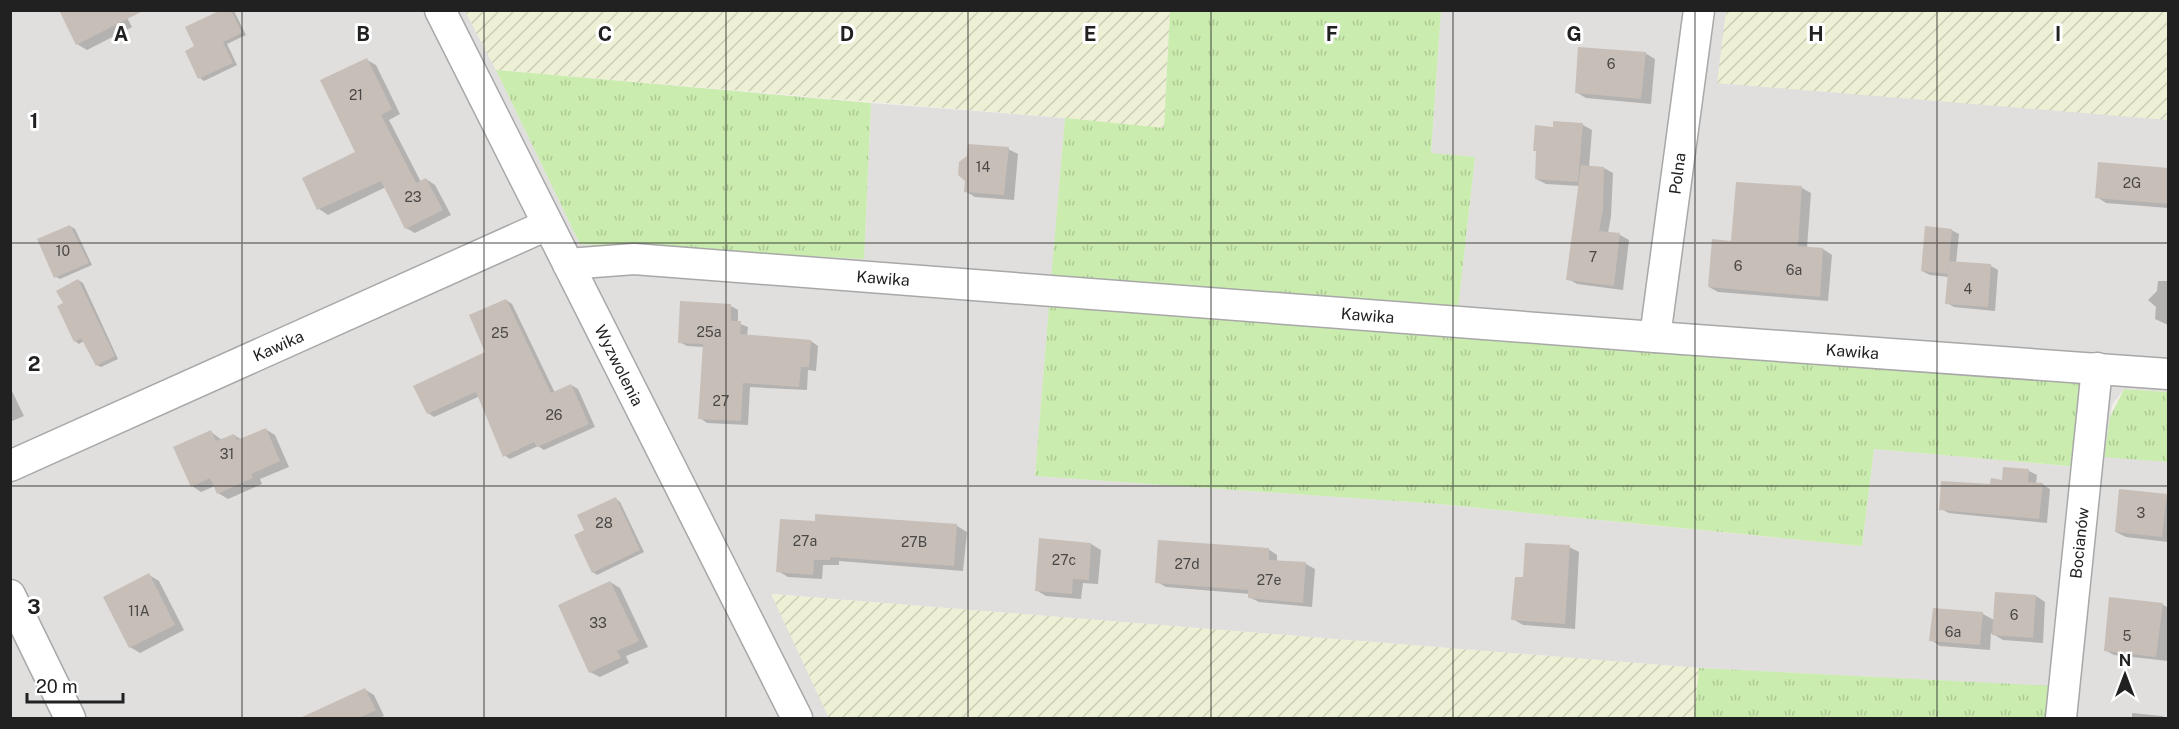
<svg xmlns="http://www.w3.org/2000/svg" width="2179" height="729" font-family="'Public Sans',sans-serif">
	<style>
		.residential { fill: #e0dfde }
		.farmland { fill: url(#farmland-furrows) }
		.grass { fill: url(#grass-tufts) }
		.shadow { fill: #0003 }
		.building { fill: #c7beb7 }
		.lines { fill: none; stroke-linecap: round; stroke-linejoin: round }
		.street-casing { stroke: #a8a8a8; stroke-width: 33 }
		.street { stroke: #fff; stroke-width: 30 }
		.grid { fill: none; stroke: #212121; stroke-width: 1.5; stroke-opacity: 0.55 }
		.labels { text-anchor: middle; stroke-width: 6; stroke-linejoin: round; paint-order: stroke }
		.number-label { font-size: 14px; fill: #4a4846 }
		.street-label { font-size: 16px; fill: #212121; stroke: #fff }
		.grid-label { font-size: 20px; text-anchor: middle; font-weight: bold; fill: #212121; stroke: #fff; stroke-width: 6; stroke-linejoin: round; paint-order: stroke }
	</style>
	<defs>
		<pattern id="farmland-furrows" width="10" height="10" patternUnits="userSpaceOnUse" patternTransform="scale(1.5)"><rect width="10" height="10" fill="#edf0d4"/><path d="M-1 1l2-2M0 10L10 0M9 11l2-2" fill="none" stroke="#cbceb6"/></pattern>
		<pattern id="grass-tufts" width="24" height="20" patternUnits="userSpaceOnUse" patternTransform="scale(1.5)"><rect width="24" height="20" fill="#caecae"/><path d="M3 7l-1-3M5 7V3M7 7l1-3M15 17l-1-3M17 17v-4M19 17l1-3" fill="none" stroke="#adca95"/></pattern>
	</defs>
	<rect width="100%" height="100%" fill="#f2efe8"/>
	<path class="residential" d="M10 11H465L496 70 580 244 864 259 871 103 1065 118 1035 476 1438 504 1862 546 1874 449 2078 467 1455 335 1475 157 1431 154 1441 11H1726L1718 83 2168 117V392L2124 389 2112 405 2105 456 2168 462V718H2065V687L1699 668 772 594 829 718H11Z"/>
	<g class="farmland">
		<path d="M465 11H1170L1164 129 1065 118 496 70Z"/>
		<path d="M1726 11H2168V120L1717 83Z"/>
		<path d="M771 594 1699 668 1694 718H829Z"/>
	</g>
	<g class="grass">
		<path d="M1170 11H1441L1431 153 1475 157 1458 309 1051 280 1065 118 1164 128Z"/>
		<path d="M496 70 871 103 864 259 580 244Z"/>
		<path d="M1049 307 2084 382 2079 467 1874 449 1862 546 1439 504 1035 476Z"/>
		<path d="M2124 389 2168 392V462L2104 457 2110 417Z"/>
		<path d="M1699 668 2055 686 2051 718H1694Z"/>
	</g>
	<g class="shadow">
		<path d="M123 10 132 27 87 50 77 44Z"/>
		<path d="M225 10 234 11 246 35 227 44 237 65 204 81 200 78 196 47Z"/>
		<path d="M1645 53 1655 59 1651 104 1586 98 1576 92Z"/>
		<path d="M367 60 376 65 400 114 389 120 421 182 426 179 435 185 451 215 415 233 406 228 386 187 328 215 319 209 304 178 357 153Z"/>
		<path d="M1583 125 1592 130 1589 167 1604 168 1613 173 1611 216 1608 233 1620 235 1629 240 1623 290 1577 284 1568 279 1580 186 1546 184 1536 179 1554 129Z"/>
		<path d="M1008 149 1018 154 1014 200 975 197 965 191 967 180Z"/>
		<path d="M2168 169V208L2106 203 2097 197Z"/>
		<path d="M1802 188 1811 193 1807 248 1823 249 1832 255 1828 301 1718 292 1709 287 1732 242Z"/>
		<path d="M70 226 75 229 92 265 60 279 56 277Z"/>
		<path d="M1951 230 1959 234 1956 263 1991 266 1998 270 1995 311 1954 307 1947 303 1949 277 1930 275 1922 271Z"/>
		<path d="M78 280 83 283 118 359 101 367 97 365 84 341 79 344 75 341Z"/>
		<path d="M2158 281H2168V325L2155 319 2156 307 2148 300 2157 291Z"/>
		<path d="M506 300 512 304 555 393 571 385 578 389 595 427 544 450 538 446 510 459 504 455 480 396 434 417 428 413 487 353Z"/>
		<path d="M731 306 738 310V323L748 327 747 336 811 341 818 346 816 371 808 370 807 390 750 387 748 425 707 423 700 418 704 347 687 346 679 342Z"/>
		<path d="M10 387 24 416 10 422Z"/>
		<path d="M265 429 275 435 289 467 260 479 262 484 228 499 218 493 215 486 201 492 192 486 211 432 222 440 234 435 242 440Z"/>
		<path d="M2005 469 2029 471 2037 475 2036 484H2042L2050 489 2047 523 1949 513 1941 509 2004 481Z"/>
		<path d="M2121 490 2168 496V542L2126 537 2116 532Z"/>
		<path d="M616 499 620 502 644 552 597 575 593 572 586 531Z"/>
		<path d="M782 521 957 526 967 532 963 571 839 561V565H823L822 579 788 577 778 571Z"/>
		<path d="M1040 539 1091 544 1101 550 1098 584 1083 583 1081 599 1046 596 1036 590Z"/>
		<path d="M1569 547 1579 552 1575 629 1523 625 1513 619 1525 579Z"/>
		<path d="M1268 549 1277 555V562L1306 564 1315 569 1312 607 1259 602 1249 597 1250 594 1166 587 1157 582Z"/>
		<path d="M149 575 159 581 184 630 140 653 130 647Z"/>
		<path d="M610 582 620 588 648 647 626 656 629 663 600 677 590 672Z"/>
		<path d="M2036 596 2045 602 2043 643 2003 640 1991 633 1990 650 1940 646 1931 640 1934 610 1983 614 1994 620Z"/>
		<path d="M2162 604 2168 608V661L2114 655 2105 650Z"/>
		<path d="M364 689 374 695 384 716 379 718H331L326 708Z"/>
		<path d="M2132 713 2162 716 2167 718H2132Z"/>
	</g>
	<g class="building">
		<path d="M59 10H145L76 45Z"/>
		<path d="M221 10H231L242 33 223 42 233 63 198 79 185 51 194 46 185 27Z"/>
		<path d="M1578 47 1646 52 1641 99 1575 93Z"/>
		<path d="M367 58 392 109 381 115 416 183 426 178 443 210 405 229 381 181 317 210 302 178 355 152 320 80Z"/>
		<path d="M1553 121 1583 123 1578 182 1535 179 1536 151H1533L1535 125 1553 127Z"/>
		<path d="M968 144 1009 147 1004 195 964 192 965 181 958 175 959 162 967 156Z"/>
		<path d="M2098 162 2169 168V204L2095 198Z"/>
		<path d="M1581 165 1604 167 1603 210 1599 231 1620 233 1614 286 1566 280Z"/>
		<path d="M1736 182 1802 186 1798 246 1823 248 1820 297 1708 287 1712 239 1731 241Z"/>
		<path d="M70 225 89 263 54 278 37 239Z"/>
		<path d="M1925 226 1952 229 1948 274 1921 271Z"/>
		<path d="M1949 261 1991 264 1988 307 1945 304Z"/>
		<path d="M78 279 115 356 96 366 81 338 74 342 57 306 63 303 56 291Z"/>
		<path d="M506 299 551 393 571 384 589 424 537 447 534 442 503 457 476 392 427 414 413 386 485 352 469 315Z"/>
		<path d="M680 301 731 304V321H741L740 334 811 340 809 367H801L799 387 743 383 741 421 698 419 703 344 678 343Z"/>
		<path d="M266 428 280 461 251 474 253 478 217 494 210 478 191 487 173 447 211 430 216 441 234 434 237 440Z"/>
		<path d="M2003 467 2029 469 2028 482 2043 483 2039 519 1939 510 1941 481 1990 484 1991 478 2002 480Z"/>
		<path d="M2119 489 2167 494 2162 537 2115 532Z"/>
		<path d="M616 497 640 550 592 573 574 535 584 530 577 515Z"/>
		<path d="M815 514 957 524 954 566 830 557V560H814L813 575 776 572 780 519 815 521Z"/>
		<path d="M1039 538 1091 543 1089 580 1073 579 1072 594 1035 591Z"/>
		<path d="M1158 540 1269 548V560L1306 562 1303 603 1248 598V590L1155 583Z"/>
		<path d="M1525 543 1570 545 1565 624 1511 620 1515 577H1523Z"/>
		<path d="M149 573 175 625 129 648 103 597Z"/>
		<path d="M610 581 639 641 617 651 621 658 589 673 558 605Z"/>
		<path d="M1995 592 2036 595 2033 638 1992 635Z"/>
		<path d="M2109 597 2163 603 2156 657 2104 651Z"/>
		<path d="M1933 608 1983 612 1980 645 1929 641Z"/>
		<path d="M365 688 376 710 359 718H300Z"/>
	</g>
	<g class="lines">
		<g class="street-casing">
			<g id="street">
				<path id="s1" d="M440 10 797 718"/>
				<path id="s2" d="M568 264 634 259 1655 337 2168 374"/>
				<path id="s3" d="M1655 337 1699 10"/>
				<path id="s4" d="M10 466 547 225"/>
				<path d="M10 595 70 718"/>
				<path id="s5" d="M2061 718 2097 368"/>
			</g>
		</g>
		<use href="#street" class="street"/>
	</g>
	<path class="grid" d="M242 10V718M484 10V718M726 10V718M968 10V718M1211 10V718M1453 10V718M1695 10V718M1937 10V718M10 243H2168M10 486H2168"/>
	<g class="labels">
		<g class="number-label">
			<text x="1611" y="69">6</text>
			<text x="356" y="100">21</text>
			<text x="983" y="172">14</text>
			<text x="2132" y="188">2G</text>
			<text x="413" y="202">23</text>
			<text x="63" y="256">10</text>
			<text x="1593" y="262">7</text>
			<text x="1738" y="271">6</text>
			<text x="1794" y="275">6a</text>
			<text x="1968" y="294">4</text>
			<text x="709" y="337">25a</text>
			<text x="500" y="338">25</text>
			<text x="721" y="406">27</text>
			<text x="554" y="420">26</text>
			<text x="227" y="459">31</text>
			<text x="2141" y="518">3</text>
			<text x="604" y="528">28</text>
			<text x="805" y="546">27a</text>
			<text x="914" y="547">27B</text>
			<text x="1064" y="565">27c</text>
			<text x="1187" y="569">27d</text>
			<text x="1269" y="585">27e</text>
			<text x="139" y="616">11A</text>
			<text x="2014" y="620">6</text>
			<text x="598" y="628">33</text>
			<text x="1953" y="637">6a</text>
			<text x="2127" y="641">5</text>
		</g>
		<g class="street-label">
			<text dy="6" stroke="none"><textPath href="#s3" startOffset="165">Polna</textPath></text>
			<text dy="6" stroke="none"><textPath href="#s2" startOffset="316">Kawika</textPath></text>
			<text dy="6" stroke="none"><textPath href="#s2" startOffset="802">Kawika</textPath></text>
			<text dy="6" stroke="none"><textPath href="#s4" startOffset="294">Kawika</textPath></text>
			<text dy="6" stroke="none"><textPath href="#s2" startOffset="1288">Kawika</textPath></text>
			<text dy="6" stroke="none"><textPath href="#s1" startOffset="398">Wyzwolenia</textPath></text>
			<text dy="6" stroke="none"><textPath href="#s5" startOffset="176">Bocianów</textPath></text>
		</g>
	</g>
	<g class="grid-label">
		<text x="121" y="41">A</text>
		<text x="363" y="41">B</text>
		<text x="605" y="41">C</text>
		<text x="847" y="41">D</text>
		<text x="1090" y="41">E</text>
		<text x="1332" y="41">F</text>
		<text x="1574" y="41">G</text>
		<text x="1816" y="41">H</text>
		<text x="2058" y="41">I</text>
		<text x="34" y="128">1</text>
		<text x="34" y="371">2</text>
		<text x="34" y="614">3</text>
	</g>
	<rect width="2179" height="729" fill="none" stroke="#212121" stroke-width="24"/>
	<g transform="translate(2125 675)" stroke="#ffffff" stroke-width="4.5" paint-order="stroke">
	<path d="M0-4.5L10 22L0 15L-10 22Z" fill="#212121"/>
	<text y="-9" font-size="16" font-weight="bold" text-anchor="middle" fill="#212121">N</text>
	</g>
	<path d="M27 693v9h96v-9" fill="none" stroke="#212121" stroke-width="3"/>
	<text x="36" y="693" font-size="18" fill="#212121" stroke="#ffffff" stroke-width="4.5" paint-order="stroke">20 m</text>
</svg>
